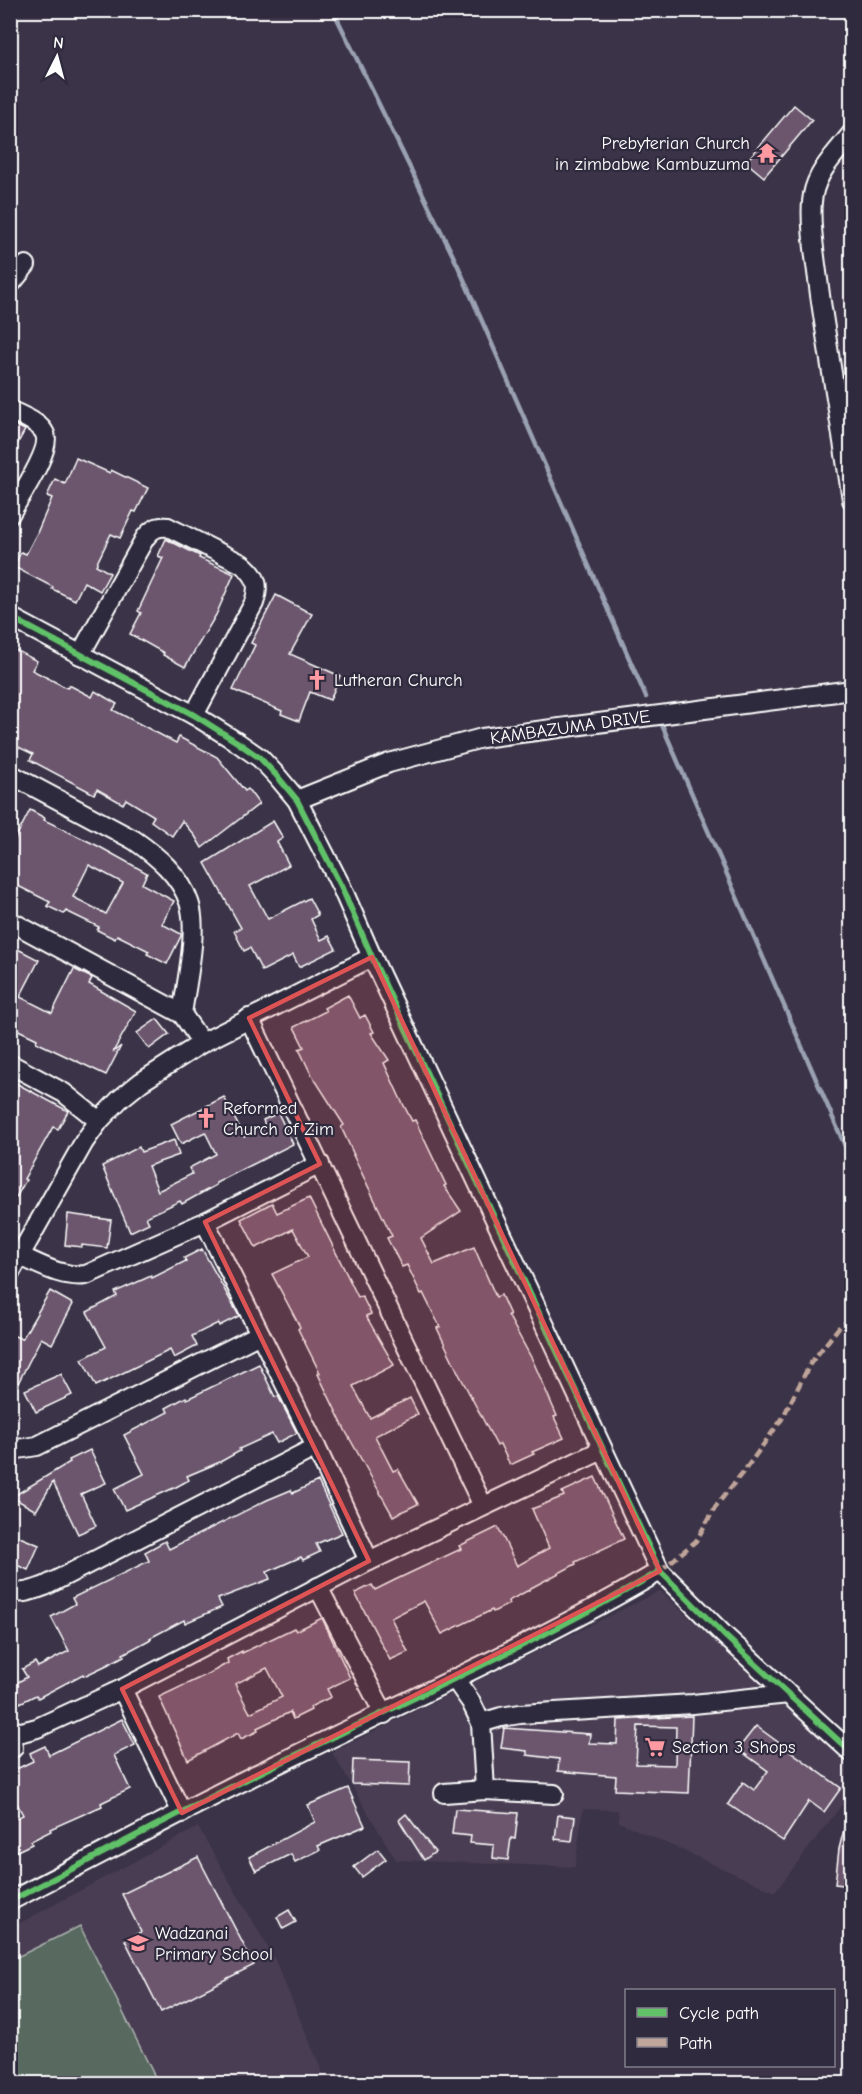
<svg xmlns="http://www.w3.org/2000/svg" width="862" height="2094" font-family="'Comic Neue',sans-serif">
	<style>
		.built { fill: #4a3e53 }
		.green { fill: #596960; stroke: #acb4b0; stroke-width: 1.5 }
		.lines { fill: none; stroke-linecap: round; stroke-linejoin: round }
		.stream { stroke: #9aa1b2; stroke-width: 4.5 }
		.building { fill: #6c576e; stroke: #fff; stroke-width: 1.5; fill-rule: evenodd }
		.minor-casing { stroke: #fff; stroke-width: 22 }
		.minor { stroke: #2f2a3d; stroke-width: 18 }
		.quiet { stroke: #c0a59a; stroke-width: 4.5; stroke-dasharray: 9 4.5; stroke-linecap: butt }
		.cycleway-casing { stroke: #2f2a3d; stroke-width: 10 }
		.cycleway { stroke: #61c268; stroke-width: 6 }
		.marked { fill: #de5353; fill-opacity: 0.2; stroke: #de5353; stroke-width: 4.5; stroke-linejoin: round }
		.labels { text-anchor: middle; stroke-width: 4.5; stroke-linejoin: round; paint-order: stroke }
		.poi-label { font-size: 18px; fill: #fff; stroke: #2f2a3d; text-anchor: start }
		.street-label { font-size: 18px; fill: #fff; stroke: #2f2a3d }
	</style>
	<rect width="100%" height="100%" fill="#3b3347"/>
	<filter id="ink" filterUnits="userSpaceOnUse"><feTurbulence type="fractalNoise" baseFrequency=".0167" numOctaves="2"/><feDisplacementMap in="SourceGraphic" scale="12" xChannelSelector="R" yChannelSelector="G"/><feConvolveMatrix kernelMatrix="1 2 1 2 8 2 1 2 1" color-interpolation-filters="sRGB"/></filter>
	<g filter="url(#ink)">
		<g class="built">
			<path d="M660 1591 851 1764V1793L775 1892 619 1822 618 1810 583 1809 575 1867 396 1860 332 1752Z"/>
			<path d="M198 1827 274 1958 327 2083 11 2084V1928Z"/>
		</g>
		<path class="green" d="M80 1926 158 2083H18L11 2068V1960Z"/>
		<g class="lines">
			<g class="stream">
				<path d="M333 10 458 266 646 697"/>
				<path d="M662 725 852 1162"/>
			</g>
		</g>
		<g class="building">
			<path d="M794 105 812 120 764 177 746 162Z"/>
			<path d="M10 423 25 430 10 457Z"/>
			<path d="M76 458 110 473 111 470 148 488 136 512 133 511 120 538 111 534 96 565 110 573 100 591 84 582 75 600 52 589 53 587 14 567 21 552 26 554 37 533 52 498 47 496 55 479 65 484Z"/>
			<path d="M166 539 200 556 199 558 234 574 216 615 185 667 163 655 164 653 130 634 141 613 138 611 163 558 158 556Z"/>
			<path d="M276 595 312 614 290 654 340 676 330 700 310 692 299 721 281 714 282 711 233 690 255 645 251 643Z"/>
			<path d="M10 647 37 661 32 670 67 688 69 685 92 697 95 691 117 704 113 710 176 743 179 737 217 757 245 791 248 789 259 804 202 848 195 836 182 821 172 836 151 821 154 816 126 799 123 804 97 789 94 794 30 760 33 754 10 743Z"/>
			<path d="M30 810 45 818 44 820 98 846 147 873 142 884 174 901 162 924 181 934V936L167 964 147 954 149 951 117 935 115 939 97 930 99 927 66 911 64 914 47 906 50 902 10 882V849ZM89 865 123 883 106 914 73 897Z"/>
			<path d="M273 821 283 838 277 842 289 865 250 886 268 919 309 898 318 915 311 919 321 940 329 936 336 949 299 967 293 955 262 971 250 948 244 951 234 931 241 928 205 863Z"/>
			<path d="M10 945 39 960 20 997 52 1013 74 969 92 978 89 984 136 1011 113 1052 121 1046 106 1075 36 1042 37 1039 10 1026Z"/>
			<path d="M348 995 360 1018 365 1015 374 1032 371 1033 389 1060 384 1063 401 1100 412 1121 415 1120 446 1185 444 1186 461 1211 421 1238 434 1264 474 1247 496 1297 501 1295 510 1315H508L533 1361 557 1416 554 1417 564 1438 532 1452 534 1454 510 1465 500 1444 497 1446 459 1374 437 1328 440 1327 423 1293 421 1294 407 1265 402 1267 387 1238 392 1236 353 1155H354L341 1127 344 1125 310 1072 299 1049 304 1047 294 1027 326 1011 324 1008Z"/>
			<path d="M157 1019 169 1034 149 1049 137 1033Z"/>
			<path d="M10 1080 68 1111 58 1129 53 1127 24 1179 26 1180 10 1208Z"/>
			<path d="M224 1097 244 1137 265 1126 263 1120 278 1113 293 1144 216 1183V1185L182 1204 180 1201 146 1217 149 1223 130 1232 102 1166 139 1147 141 1152 174 1140 179 1155 148 1166 158 1191 192 1174 189 1168 216 1154 205 1132 181 1144 171 1124Z"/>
			<path d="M309 1198 358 1297 362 1296 371 1314 366 1316 394 1365 353 1386 370 1418 410 1398 418 1414 375 1436 393 1471 398 1469 418 1504 393 1516 346 1432 318 1374 320 1373 298 1329 300 1327 272 1274 308 1257 293 1229 256 1248 241 1219 272 1203 277 1213Z"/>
			<path d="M68 1214 111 1220 107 1248 82 1245V1247L65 1245Z"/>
			<path d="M202 1249 239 1316 219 1326 218 1323 192 1336 197 1346 174 1358 170 1350 96 1386 82 1359 106 1347 87 1312 117 1296 115 1292 151 1276 152 1278 186 1261 184 1258Z"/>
			<path d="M50 1291 73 1304 52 1344 41 1338 10 1399V1334L22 1339Z"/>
			<path d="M259 1364 275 1397 278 1396 297 1433 277 1443 272 1434 239 1449 240 1451 220 1462 187 1476 189 1480 176 1487 125 1510 114 1489 144 1474 124 1435 168 1412 166 1408 186 1397 187 1399Z"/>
			<path d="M61 1374 72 1395 36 1412 25 1390Z"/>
			<path d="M90 1450 106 1483 81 1494 96 1526 78 1534 53 1482 36 1511 12 1497 70 1462 69 1460Z"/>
			<path d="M595 1477 624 1539 575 1562 576 1564 529 1589V1590L508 1601 509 1604 493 1612 492 1610 442 1634 424 1601 391 1618 408 1652 390 1660 355 1593 372 1585 375 1590 395 1580 461 1549 459 1546 498 1527 517 1566 549 1548 532 1509 564 1496 562 1492Z"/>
			<path d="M318 1481 342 1533 316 1544 320 1552 303 1560 301 1557 267 1572 270 1579 218 1599 222 1607 185 1623 184 1620 150 1638 151 1639 123 1654 124 1656 107 1665 84 1676 83 1674 38 1698 36 1695 20 1703 11 1686 27 1677 22 1669 35 1662 38 1667 69 1651 51 1617 75 1604 72 1598 149 1561 145 1552 165 1541 169 1549 267 1500 291 1490 293 1493Z"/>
			<path d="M10 1533 39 1545 28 1570 10 1562Z"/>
			<path d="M322 1618 350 1678 327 1689 331 1697 310 1707 311 1710 293 1719 290 1712 257 1728 258 1731 241 1739 238 1733 188 1760 159 1697 210 1673 228 1663 227 1659 242 1651V1653L294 1628 296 1631ZM267 1668 282 1697 250 1713 235 1684Z"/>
			<path d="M692 1716 689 1793 615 1790 616 1776 558 1771 559 1759 527 1755V1751L501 1748 504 1728 590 1734 589 1743 617 1744 618 1720ZM638 1726 676 1727 675 1765 636 1764Z"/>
			<path d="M122 1719 135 1745 114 1755 130 1789 101 1803 102 1806 50 1829 51 1831 31 1841 32 1844 15 1852 10 1842V1821L23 1815 10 1790V1772L33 1761 30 1753 45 1746 49 1755Z"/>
			<path d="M756 1726 841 1788 824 1812 809 1801 783 1841 728 1804 743 1782 754 1790 768 1771 738 1749Z"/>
			<path d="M353 1760 410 1762 409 1786 352 1784Z"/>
			<path d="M348 1788 365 1826 318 1846 320 1850 295 1862 291 1854 256 1871 249 1857 315 1822 308 1805Z"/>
			<path d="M455 1809 518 1813 515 1839 511 1838 508 1860 493 1858 494 1845 470 1843 471 1836 452 1834Z"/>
			<path d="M406 1814 435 1852 424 1860 399 1820Z"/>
			<path d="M558 1815 575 1817 572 1841 555 1839Z"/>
			<path d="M847 1818H852V1886L835 1884 839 1849Z"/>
			<path d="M378 1849 386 1859 362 1877 354 1867Z"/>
			<path d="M198 1857 254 1965 161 2012 125 1940 141 1932 122 1894Z"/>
			<path d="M289 1910 296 1922 283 1929 277 1917Z"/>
		</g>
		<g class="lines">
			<g class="minor-casing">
				<g id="minor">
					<path d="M852 133C838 151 817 171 813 195 808 219 817 269 820 295 830 364 842 432 852 500"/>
					<path d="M10 285 26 265"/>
					<path d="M10 410C21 416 40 422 45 434 52 450 19 498 10 514"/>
					<path d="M10 617 194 715 237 742 260 758 277 776 297 800 341 886 372 957 660 1571 724 1635 852 1753"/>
					<path d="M80 655 145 538C152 529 157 526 168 527L242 564C257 576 260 585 254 603L194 715"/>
					<path d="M10 774 134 840C157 856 180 875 189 902 199 930 186 985 182 1014"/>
					<path d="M297 800 389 763 482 738 852 690"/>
					<path d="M10 921 182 1014 202 1043"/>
					<path d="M249 1018 483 1506"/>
					<path d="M10 1064 64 1093 99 1121"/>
					<path d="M205 1222 316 1447 369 1561"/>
					<path d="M20 1256C41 1265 62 1278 86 1275L205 1222 320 1164"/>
					<path d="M10 1273 84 1142 99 1121 120 1099 141 1082 202 1043 372 957"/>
					<path d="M10 1447 18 1449 37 1446 260 1334"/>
					<path d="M318 1587 384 1714"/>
					<path d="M10 1591C22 1595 33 1590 45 1586L316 1447"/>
					<path d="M454 1678 471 1702 481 1723 501 1717 520 1714 693 1704 789 1694"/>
					<path d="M122 1689 182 1813"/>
					<path d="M481 1723 485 1790"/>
					<path d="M10 1731 22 1732 37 1728 122 1689 369 1561 602 1450"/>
					<path d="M10 1749 13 1748 11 1731"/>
					<path d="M444 1793 485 1790 554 1794"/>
					<path d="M10 1901C104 1853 196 1803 290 1758 414 1697 541 1641 660 1571"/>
				</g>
			</g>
			<use href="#minor" class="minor"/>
			<path class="quiet" d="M660 1571 696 1541 716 1506 747 1467 782 1419 810 1364 840 1326 852 1319"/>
			<g class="cycleway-casing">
				<g id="cycleway">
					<path d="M10 617 194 715 237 742 260 758 277 776 297 800 341 886 372 957 660 1571 724 1635 852 1753"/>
					<path d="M10 1901C104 1853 196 1803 290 1758 414 1697 541 1641 660 1571"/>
				</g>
			</g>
			<use href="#cycleway" class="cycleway"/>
		</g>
	</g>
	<path class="marked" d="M372 957 660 1571 182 1813 122 1689 369 1561 205 1222 320 1164 249 1018Z"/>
	<defs>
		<g id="temple-bare" transform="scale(1.62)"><path d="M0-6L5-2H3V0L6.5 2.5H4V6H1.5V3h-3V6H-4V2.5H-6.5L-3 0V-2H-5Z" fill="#ff9aa2" stroke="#2f2a3d" stroke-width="2.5" paint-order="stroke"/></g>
		<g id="church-bare" transform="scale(1.62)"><path d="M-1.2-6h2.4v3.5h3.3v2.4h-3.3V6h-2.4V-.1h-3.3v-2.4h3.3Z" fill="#ff9aa2" stroke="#2f2a3d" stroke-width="2.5" paint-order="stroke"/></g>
		<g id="supermarket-bare" transform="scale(1.62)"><path d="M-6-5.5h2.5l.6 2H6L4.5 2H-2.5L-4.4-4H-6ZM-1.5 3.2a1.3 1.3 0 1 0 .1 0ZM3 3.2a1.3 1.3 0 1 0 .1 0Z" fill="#ff9aa2" stroke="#2f2a3d" stroke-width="2.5" paint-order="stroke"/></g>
		<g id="school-bare" transform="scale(1.62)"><path d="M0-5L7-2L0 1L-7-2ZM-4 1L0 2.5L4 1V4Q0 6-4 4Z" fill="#ff9aa2" stroke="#2f2a3d" stroke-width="2.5" paint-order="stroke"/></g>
	</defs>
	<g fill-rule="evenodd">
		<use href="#temple-bare" x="767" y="153"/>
		<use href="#church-bare" x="317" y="680"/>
		<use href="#church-bare" x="206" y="1118"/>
		<use href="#supermarket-bare" x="655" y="1747"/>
		<use href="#school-bare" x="138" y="1943"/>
	</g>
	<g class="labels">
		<g class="poi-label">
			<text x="750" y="149" text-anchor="end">Prebyterian Church<tspan x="750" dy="21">in zimbabwe Kambuzuma</tspan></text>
			<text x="334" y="686">Lutheran Church</text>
			<text x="223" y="1114">Reformed<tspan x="223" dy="21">Church of Zim</tspan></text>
			<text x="672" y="1753">Section 3 Shops</text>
			<text x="155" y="1939">Wadzanai<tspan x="155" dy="21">Primary School</tspan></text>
		</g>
		<g class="street-label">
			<text transform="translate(570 727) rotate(-8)" y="6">KAMBAZUMA DRIVE</text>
		</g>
	</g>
	<rect width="862" height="2094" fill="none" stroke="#2f2a3d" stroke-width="36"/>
	<rect x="18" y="18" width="826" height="2058" fill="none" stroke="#fff" stroke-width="2" filter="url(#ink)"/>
	<rect x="625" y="1989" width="210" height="78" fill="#2f2a3d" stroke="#827f8b" stroke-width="1.5"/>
	<rect x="637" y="2008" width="30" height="9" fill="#61c268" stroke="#827f8b" stroke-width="1.5"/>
	<text x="679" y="2019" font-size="18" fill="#ffffff">Cycle path</text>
	<rect x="637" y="2038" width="30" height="9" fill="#c0a59a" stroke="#827f8b" stroke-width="1.5"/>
	<text x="679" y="2049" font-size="18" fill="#ffffff">Path</text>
	<g transform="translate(57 57) rotate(6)" stroke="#2f2a3d" stroke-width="4.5" paint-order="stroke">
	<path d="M0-4.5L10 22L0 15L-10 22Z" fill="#ffffff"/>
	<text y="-9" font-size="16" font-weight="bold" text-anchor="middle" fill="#ffffff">N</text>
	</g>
</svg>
